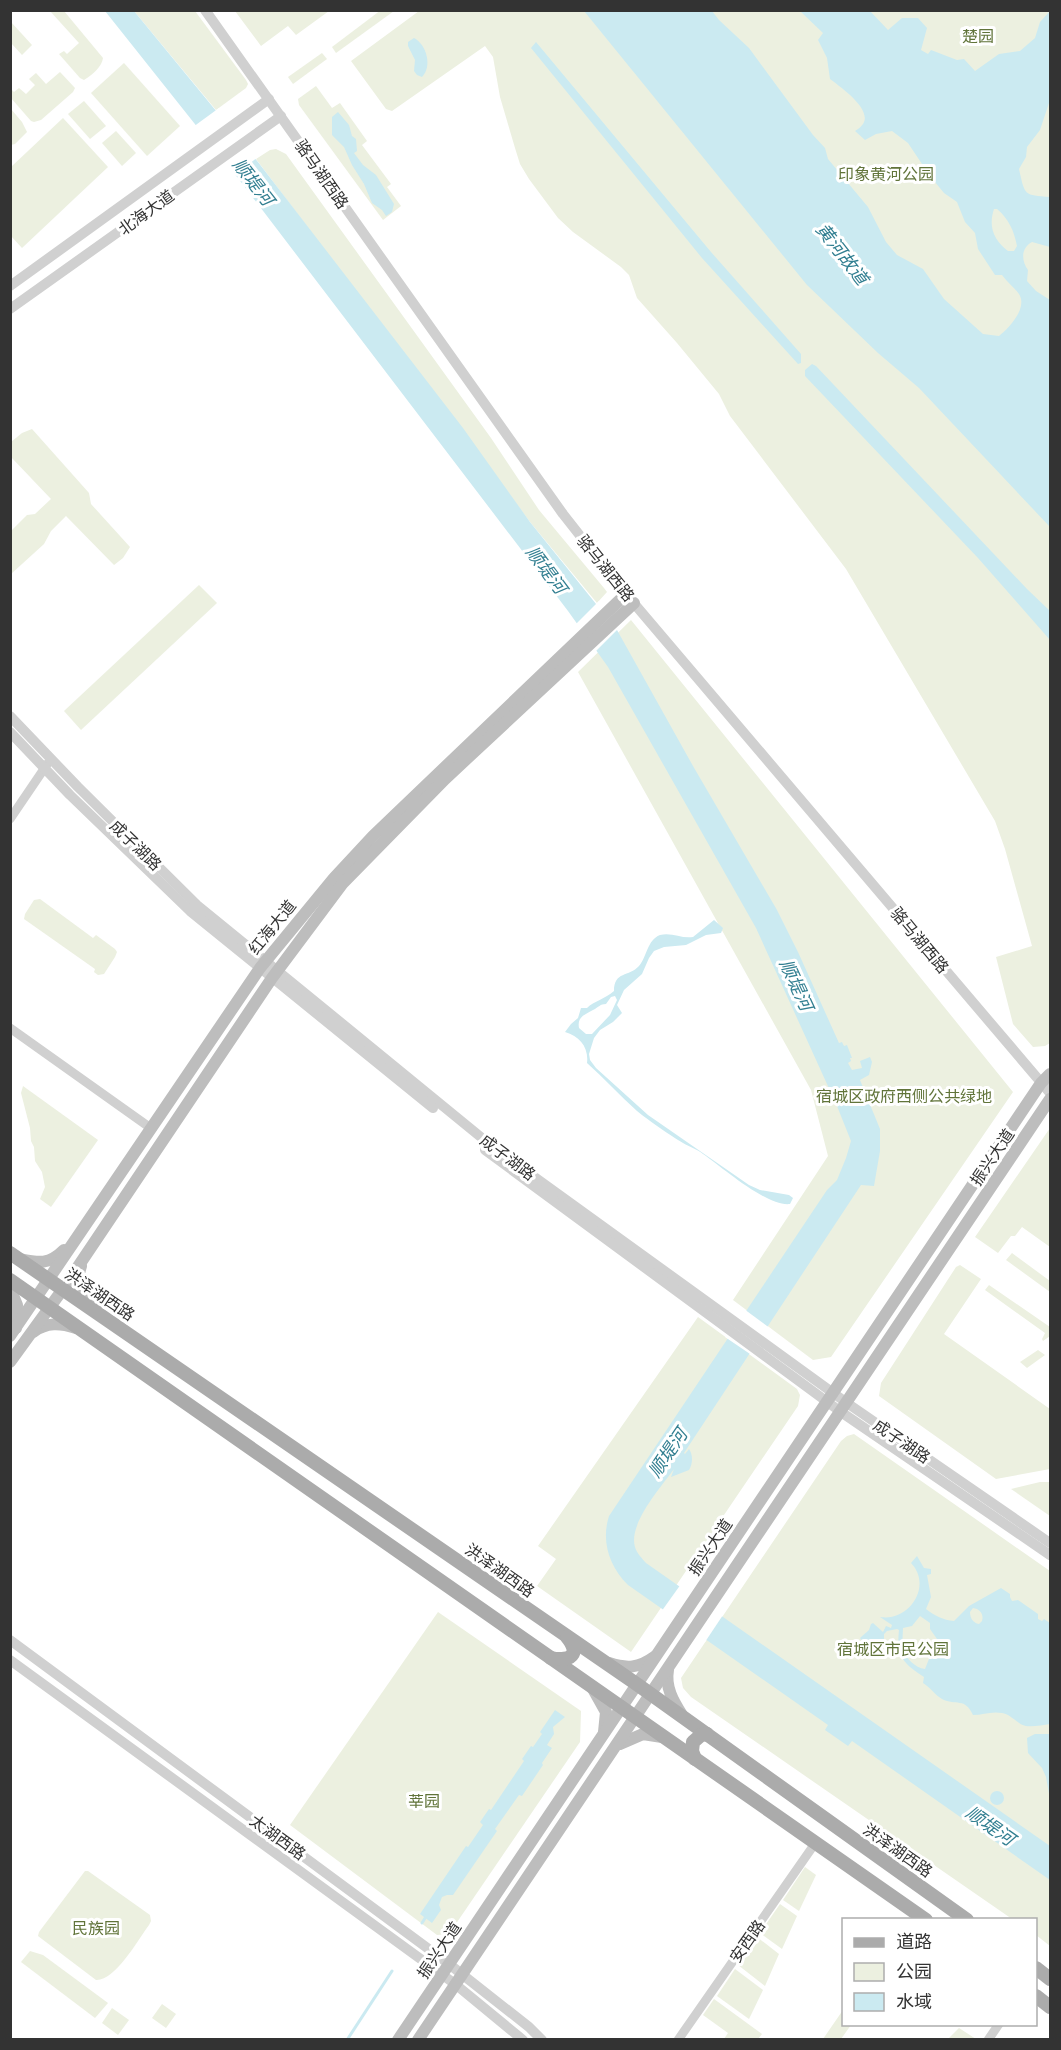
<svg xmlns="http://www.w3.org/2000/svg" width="1061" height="2050" font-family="'Varela Round','Noto Sans SC',sans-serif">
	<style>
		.green { fill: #ecf0e0 }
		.water { fill: #cbeaf1; fill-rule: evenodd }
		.pier { fill: #fff }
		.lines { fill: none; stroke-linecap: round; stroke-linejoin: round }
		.stream { stroke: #cbeaf1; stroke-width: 3 }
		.minor { stroke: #d0d0d0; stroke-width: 9 }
		.tertiary { stroke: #d0d0d0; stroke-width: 10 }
		.secondary { stroke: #bdbdbd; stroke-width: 12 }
		.primary { stroke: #ababab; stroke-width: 14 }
		.labels { text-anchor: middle; stroke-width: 6; stroke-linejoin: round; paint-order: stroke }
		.park-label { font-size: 16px; fill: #61743a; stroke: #fff }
		.street-label { font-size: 16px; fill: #333; stroke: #fff }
		.water-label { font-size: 18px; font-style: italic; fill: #327f91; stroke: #fff }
	</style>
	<rect width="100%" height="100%" fill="#fff"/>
	<g class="green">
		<path d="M381 10 394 11 336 53 332 47Z"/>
		<path d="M50 11H64L103 58C102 67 92 75 84 80L80 78 59 54 64 51 67 54 79 43Z"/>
		<path d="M134 11H195L246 80 248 84 246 88 216 110Z"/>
		<path d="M235 11H329L296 35 288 26 261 46Z"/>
		<path d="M419 11H1050V1043L1045 1046 1033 1047 1013 1024 996 957 1032 946 1005 849 995 821 846 569 730 416 719 394 677 343 637 298 629 275 621 267 573 232 558 218 529 179 520 164 515 148 500 97 493 57 485 46 392 111 386 109 351 61Z"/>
		<path d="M11 22 32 45 22 55 11 43Z"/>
		<path d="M322 53 327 59 293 84 288 77Z"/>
		<path d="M124 63 180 126 147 156 91 93Z"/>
		<path d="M60 72 75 88 73 92 41 120 34 122 31 121 11 98V89L14 92 19 88 26 94 35 85 29 79 36 73 46 84Z"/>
		<path d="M316 86 332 108 340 103 367 141 362 145 391 184 387 187 401 206 383 220 299 105 298 99Z"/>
		<path d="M84 101 106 126 90 139 68 114Z"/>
		<path d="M11 109 22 122 27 132 15 144 11 145Z"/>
		<path d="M63 118 108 167 22 248 11 236V167Z"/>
		<path d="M116 131 136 153 122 166 102 143Z"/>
		<path d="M276 149 286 154 491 438 539 510 604 588 607 592 597 603 530 522 256 159 270 150Z"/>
		<path d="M32 429 89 493 91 504 130 547 123 558 114 565 66 516 51 531 44 544 11 574V531L27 515 35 514 51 499 11 457V442L22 433Z"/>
		<path d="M199 585 217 603 81 730 64 711Z"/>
		<path d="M631 620 1013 1092 831 1357 813 1360 733 1300 828 1156 811 1090 578 672Z"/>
		<path d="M40 899 93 938 96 935 115 949 117 952 115 957 104 974 98 975 94 972 95 969 24 919 25 914 34 900Z"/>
		<path d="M23 1086 98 1140 51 1207 40 1199 45 1187 42 1172 35 1161 34 1147 31 1141 30 1128 21 1093Z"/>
		<path d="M1050 1128V1247L1022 1227 1015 1236H1011L998 1253 975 1237Z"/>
		<path d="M1012 1253 1050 1281V1292L1006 1260Z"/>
		<path d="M960 1265 981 1279 944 1334 1050 1409V1469L996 1479 879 1396 881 1383 956 1267Z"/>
		<path d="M989 1285 1050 1327V1336L1043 1341 1042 1339 1045 1333 985 1290Z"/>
		<path d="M698 1317 797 1389 800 1395 798 1406 631 1652 537 1586 556 1559 538 1546Z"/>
		<path d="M1038 1350 1045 1355 1027 1368 1020 1362Z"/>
		<path d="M854 1434 1050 1571V1946L1036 1935V1920L1012 1919 691 1697 683 1688 681 1678 841 1441 847 1436Z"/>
		<path d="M1040 1482H1050V1516L1011 1489Z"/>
		<path d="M438 1612 581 1711 580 1742 449 1934 437 1935 290 1825Z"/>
		<path d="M805 1867 816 1875 799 1911 783 1900Z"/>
		<path d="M85 1871H88L150 1915 151 1921 149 1925C138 1940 115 1981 96 1980L38 1936 39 1932Z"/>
		<path d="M780 1904 797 1916 782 1949 760 1933Z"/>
		<path d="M757 1937 779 1954 765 1986 738 1965Z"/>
		<path d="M30 1951 43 1955 108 2003 95 2018 21 1962Z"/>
		<path d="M735 1969 763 1990 749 2019 717 1996Z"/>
		<path d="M714 1999 762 2034 758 2039H724L728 2033 703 2015Z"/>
		<path d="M162 2004 176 2014 166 2028 152 2018Z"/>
		<path d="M112 2008 129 2020 118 2035 102 2023Z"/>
		<path d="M843 2010 844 2024 851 2025 841 2039H823Z"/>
		<path d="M959 2028 976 2039H948Z"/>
	</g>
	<g class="water">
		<path d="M105 11H134L258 162 463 428 530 522 617 630 693 766 777 910 798 952 839 1043 842 1042 844 1046 847 1045 852 1058H850L851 1061 848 1063 852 1070 862 1068 860 1061 870 1057 872 1062 869 1075 860 1080 880 1129V1151L874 1186 861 1185 684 1453 685 1454 689 1449C693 1455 693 1463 689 1470L671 1477 674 1469C661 1487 628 1524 635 1547 637 1554 642 1558 646 1563L1050 1846V1880L852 1741 848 1746 825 1730 828 1725 628 1585C609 1566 601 1541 609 1516L827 1190 837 1180 846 1158 851 1141 837 1106 756 928 608 667 568 611 241 182Z"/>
		<path d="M584 11H712L719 20 749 48 813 135 825 148 828 159 868 207 886 242 897 255 923 269 944 299 983 334 999 336C1009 328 1028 308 1019 294 1015 288 1007 282 1002 275H995L978 249 975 233 965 222 957 202 944 193 930 176 908 143 892 131 876 134 865 140 855 131C858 129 861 127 863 124 873 109 839 86 830 79L827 58 818 40 823 33 800 11H870L888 30 902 18H918L927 28 921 50 928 54 931 50 957 60 964 59 975 71 999 54 1020 51 1035 38 1040 22 1050 11V100L1040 130 1027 147 1026 157 1019 169C1025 196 1024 195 1050 197V247L1032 242C1021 248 1021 260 1028 270L1027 281 1036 291 1050 300V527L919 388 878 353 807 285ZM994 209H997C1009 219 1014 231 1017 246L1014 251H1008C994 240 988 227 994 209Z"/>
		<path d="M414 38C426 44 433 66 422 77L417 75 414 71 415 60 408 46V42Z"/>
		<path d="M536 42 711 252 801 354V363L798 364 702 258 531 48Z"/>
		<path d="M338 112 349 125 352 136 356 139 357 151 354 153 363 165 376 175 394 204 392 212 386 216 382 210 372 203 364 184 352 165 344 147 332 135V117Z"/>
		<path d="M812 364 816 366 1027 589 1050 611V640L978 558 805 376V370Z"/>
		<path d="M714 920 723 928 721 933 706 935 686 945 664 947 654 951 649 958 642 974 624 990 617 1005 622 1013 613 1022 600 1030 594 1038 589 1054 590 1060 596 1068 648 1115 749 1185 760 1190 789 1195 793 1198 790 1204C767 1207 722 1167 703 1154 697 1149 690 1147 683 1143 671 1136 648 1120 637 1111 620 1096 604 1078 587 1063 589 1048 580 1036 565 1032L571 1024 578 1018 581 1008H587C594 1001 605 999 614 991 614 971 629 977 639 966 647 957 647 940 660 935 672 932 682 939 693 937ZM615 996 617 1000 610 1015 592 1034H586L579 1028C577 1017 584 1015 593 1010 599 1007 600 1004 606 1004L611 997Z"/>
		<path d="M917 1556 924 1568 931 1569V1574L927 1575 931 1597 926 1609C935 1616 943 1620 954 1621L969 1606 1001 1588 1010 1594V1597L1012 1601 1018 1600 1038 1614V1619L1042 1621 1044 1619 1050 1623V1724C1043 1725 1033 1727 1026 1726 1018 1725 1011 1714 1002 1713 991 1711 983 1715 973 1715 965 1697 956 1706 942 1699 935 1695 930 1687 923 1683L924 1677C903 1663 896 1657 899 1630L897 1629 887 1631 884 1634V1646L880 1650 865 1640 863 1642 860 1638 869 1630 871 1624 873 1623 883 1632 886 1626 891 1628 892 1625 880 1617C909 1622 933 1586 911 1563ZM973 1608C980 1609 984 1614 982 1621L979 1624C973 1623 970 1618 970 1612ZM920 1616 930 1623V1629L937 1639 925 1669C915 1668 906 1658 902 1649L903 1628 912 1626Z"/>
		<path d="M555 1710 565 1717 553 1727 554 1734 547 1745 552 1748 542 1763 543 1765 522 1796 519 1795 495 1829 497 1831 453 1895H447L442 1897 439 1905 441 1910 432 1923 420 1914 466 1846 468 1847 483 1825 480 1822 489 1809 491 1810 524 1761 522 1759 531 1746 533 1747 542 1734 540 1732Z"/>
		<path d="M1035 1734H1050V1799L1046 1777 1042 1768 1028 1753 1027 1738Z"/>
		<circle cx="997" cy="1798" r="7"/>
	</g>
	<g class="pier">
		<path d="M219 108 258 157 233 177 193 127Z"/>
		<path d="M599 601 619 628 594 653 575 625Z"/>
		<path d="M744 1309 771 1329 753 1356 725 1337Z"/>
		<path d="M681 1584 723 1615 705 1642 661 1612Z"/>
	</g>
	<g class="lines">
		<g class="stream">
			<path d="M422 1923 427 1915"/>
			<path d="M347 2040 392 1971"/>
		</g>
		<g class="minor">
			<path d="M10 819 48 763"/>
			<path d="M10 1028 152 1129"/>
			<path d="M678 2040 816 1842"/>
			<path d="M988 2040 999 2024"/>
		</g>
		<g class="tertiary">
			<path d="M205 10 563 514 626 594 1050 1093"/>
			<path d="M10 286 269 99"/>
			<path d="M10 309 281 116"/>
			<path d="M10 716 78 787 197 905 493 1147 847 1403 1050 1543"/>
			<path d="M10 732 70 795 190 911 433 1108"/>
			<path d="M485 1150 841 1412 1050 1555"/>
			<path d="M10 1640 449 1964 529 2027 542 2040"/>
			<path d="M10 1660 455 1984 523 2040"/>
		</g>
		<g class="secondary">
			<path d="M20 1259C39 1263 49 1265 64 1250"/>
			<path d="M81 1266C74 1287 83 1293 96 1308"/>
			<path d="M10 1288 17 1305 16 1328"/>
			<path d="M33 1332C47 1322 60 1323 76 1328"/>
			<path d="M10 1336 260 968 334 878 373 836 626 594"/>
			<path d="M10 1362 63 1289 272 978 343 883 445 779 634 603"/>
			<path d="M609 1663C627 1669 639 1668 654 1657"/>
			<path d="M668 1670C665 1687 673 1701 682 1715"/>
			<path d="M592 1687 606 1712 604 1732"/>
			<path d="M620 1744 643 1734 662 1737"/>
			<path d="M398 2040 1041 1083 1050 1074"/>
			<path d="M418 2040 1050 1099"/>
		</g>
		<g class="primary">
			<path d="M10 1253 638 1685 967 1920"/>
			<path d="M10 1280 926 1920"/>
			<path d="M551 1658C571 1662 581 1654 567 1637"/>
			<path d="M695 1759 692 1751 693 1742 701 1735 707 1734"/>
			<path d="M1036 1968 1050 1979"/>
			<path d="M1036 1996 1050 2007"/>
		</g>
	</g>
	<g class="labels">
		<g class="park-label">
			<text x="978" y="42">楚园</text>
			<text x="886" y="180">印象黄河公园</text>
			<text x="904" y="1102">宿城区政府西侧公共绿地</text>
			<text x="893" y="1655">宿城区市民公园</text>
			<text x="424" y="1807">莘园</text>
			<text x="96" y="1934">民族园</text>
		</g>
		<g class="street-label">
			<text transform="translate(322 174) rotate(55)" y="6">骆马湖西路</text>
			<text transform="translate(146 212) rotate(-36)" y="6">北海大道</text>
			<text transform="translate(606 568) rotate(51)" y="6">骆马湖西路</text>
			<text transform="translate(136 845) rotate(44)" y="6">成子湖路</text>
			<text transform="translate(272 927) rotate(-51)" y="6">红海大道</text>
			<text transform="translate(920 940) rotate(50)" y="6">骆马湖西路</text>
			<text transform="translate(508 1157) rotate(37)" y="6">成子湖路</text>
			<text transform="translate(992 1157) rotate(-56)" y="6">振兴大道</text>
			<text transform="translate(100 1294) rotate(34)" y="6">洪泽湖西路</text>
			<text transform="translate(902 1441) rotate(34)" y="6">成子湖路</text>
			<text transform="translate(710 1547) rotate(-56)" y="6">振兴大道</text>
			<text transform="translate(500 1570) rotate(35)" y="6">洪泽湖西路</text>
			<text transform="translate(278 1837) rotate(36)" y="6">太湖西路</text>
			<text transform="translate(898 1850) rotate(35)" y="6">洪泽湖西路</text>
			<text transform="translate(747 1941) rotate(-55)" y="6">安西路</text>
			<text transform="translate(439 1950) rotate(-56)" y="6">振兴大道</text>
		</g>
		<g class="water-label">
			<text transform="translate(253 182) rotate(52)" y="6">顺堤河</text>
			<text transform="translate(842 254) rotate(52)" y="6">黄河故道</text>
			<text transform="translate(546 570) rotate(53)" y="6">顺堤河</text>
			<text transform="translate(796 985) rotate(65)" y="6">顺堤河</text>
			<text transform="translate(668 1453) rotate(-56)" y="6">顺堤河</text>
			<text transform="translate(990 1826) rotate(35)" y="6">顺堤河</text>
		</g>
	</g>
	<rect width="1061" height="2050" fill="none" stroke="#333333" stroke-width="24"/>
	<rect x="842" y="1918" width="195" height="108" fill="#ffffff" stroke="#adadad" stroke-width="1.5"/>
	<rect x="854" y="1938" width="30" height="9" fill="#ababab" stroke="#adadad" stroke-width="1.5"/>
	<text x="896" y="1948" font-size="18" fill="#333333">道路</text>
	<rect x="854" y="1963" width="30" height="18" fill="#ecf0e0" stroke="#adadad" stroke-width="1.5"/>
	<text x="896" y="1978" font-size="18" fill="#333333">公园</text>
	<rect x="854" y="1993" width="30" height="18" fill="#cbeaf1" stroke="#adadad" stroke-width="1.5"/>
	<text x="896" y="2008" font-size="18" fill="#333333">水域</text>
</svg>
